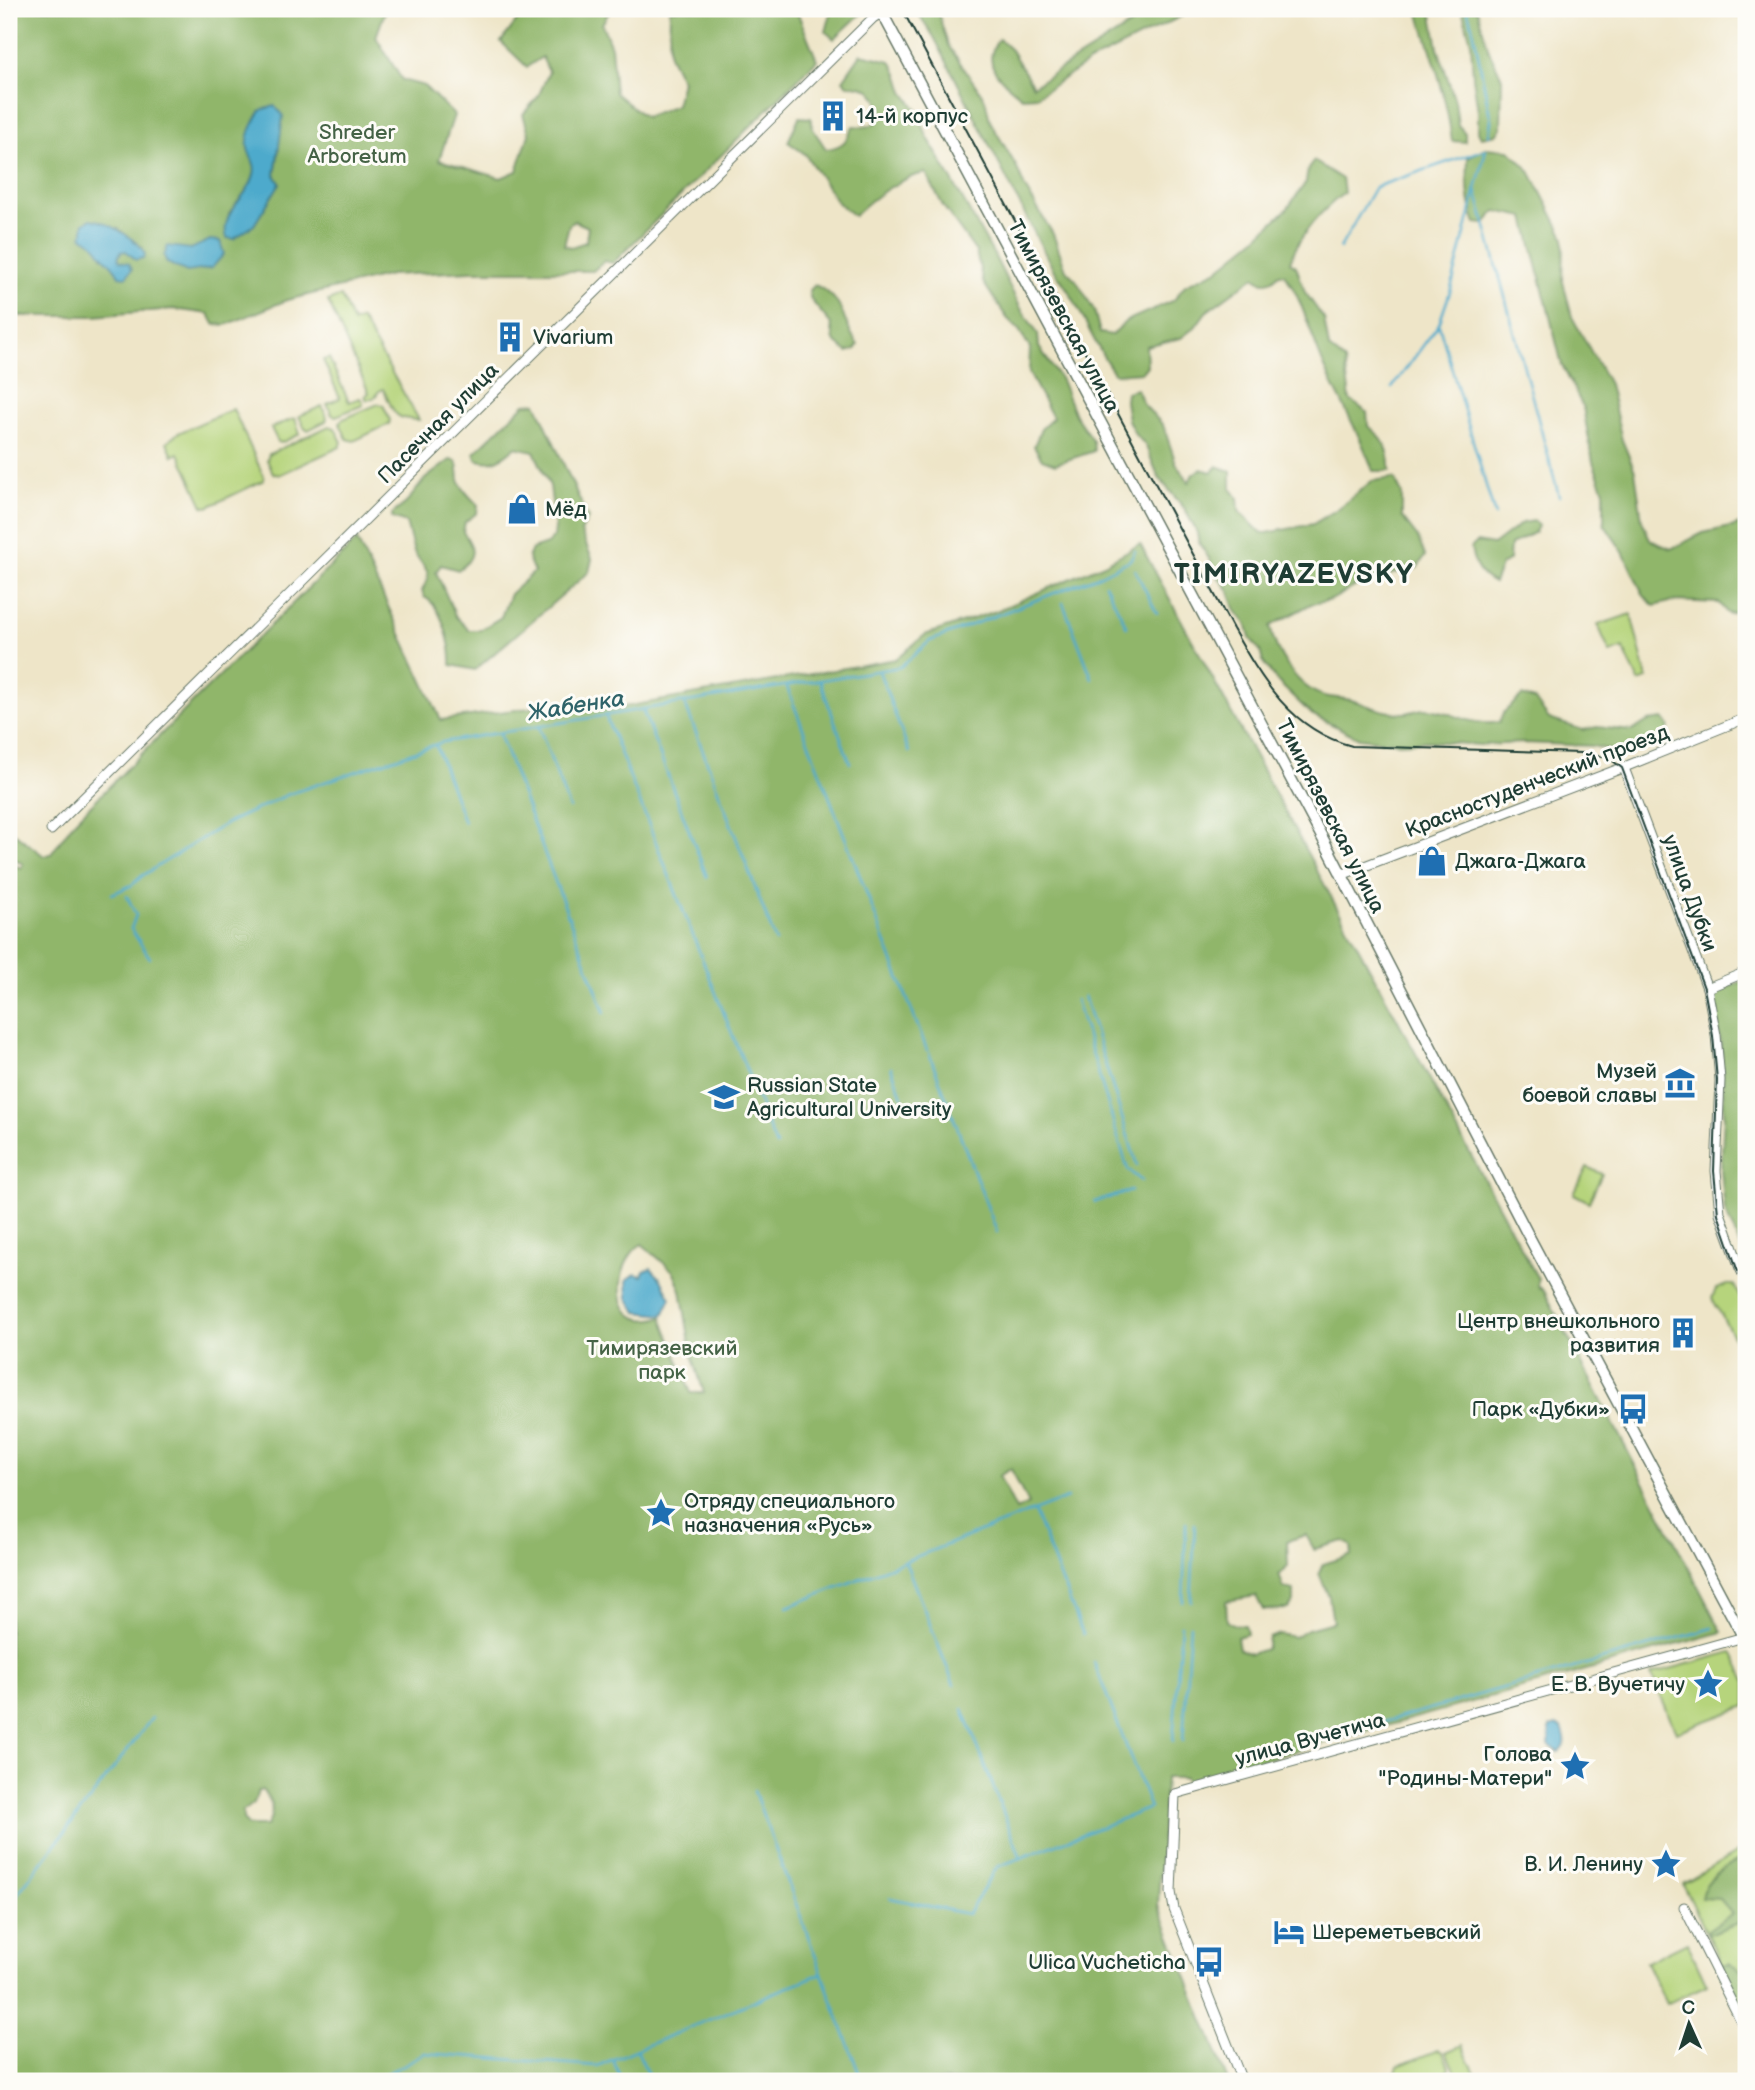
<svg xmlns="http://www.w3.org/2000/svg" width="1755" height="2090" font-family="'Balsamiq Sans',sans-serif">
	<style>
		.green { fill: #b6d47b; stroke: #6a8858; stroke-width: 2 }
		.forest { fill: #90b66b; stroke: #587a50; stroke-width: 2; fill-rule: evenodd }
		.water { fill: #4eaacc; stroke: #367480; stroke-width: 2 }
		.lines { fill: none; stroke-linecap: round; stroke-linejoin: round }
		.stream { stroke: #4eaacc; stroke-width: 2.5 }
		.minor-casing { stroke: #677868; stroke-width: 11 }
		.major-casing { stroke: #677868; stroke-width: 13 }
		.minor { stroke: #fff; stroke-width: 9 }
		.major { stroke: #fff; stroke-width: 10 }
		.tram { stroke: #1f3d34; stroke-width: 2 }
		.labels { text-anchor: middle; stroke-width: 6; stroke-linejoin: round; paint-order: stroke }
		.poi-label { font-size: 21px; fill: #1f3d34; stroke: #fdfcf7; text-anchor: start }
		.park-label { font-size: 21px; fill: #456346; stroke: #fdfcf7 }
		.street-label { font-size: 21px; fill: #1f3d34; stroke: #fdfcf7 }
		.water-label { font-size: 23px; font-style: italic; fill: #2f6369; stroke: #fdfcf7 }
		.district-label { font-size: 28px; font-weight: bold; letter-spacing: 2px; fill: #1f3d34; stroke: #fdfcf7 }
	</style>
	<rect width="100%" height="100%" fill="#fdfcf7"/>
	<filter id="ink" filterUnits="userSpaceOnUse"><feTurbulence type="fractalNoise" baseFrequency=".0143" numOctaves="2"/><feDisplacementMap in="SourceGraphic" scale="14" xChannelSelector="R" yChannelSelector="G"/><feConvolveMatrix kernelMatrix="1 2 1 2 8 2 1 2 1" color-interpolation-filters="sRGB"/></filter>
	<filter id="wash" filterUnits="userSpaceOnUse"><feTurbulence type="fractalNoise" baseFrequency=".00686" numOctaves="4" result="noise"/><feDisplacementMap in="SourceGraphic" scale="28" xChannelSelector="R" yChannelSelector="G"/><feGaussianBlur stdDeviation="1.57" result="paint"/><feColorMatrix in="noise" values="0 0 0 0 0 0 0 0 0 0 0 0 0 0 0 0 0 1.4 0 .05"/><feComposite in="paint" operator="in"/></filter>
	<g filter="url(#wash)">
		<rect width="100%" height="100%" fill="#eee5c8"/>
		<g class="green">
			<path d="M341 296 353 323 361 319 419 420C391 419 395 412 383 389L378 392 376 397 367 400 365 396 369 393 328 301Z"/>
			<path d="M329 358 349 402 360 398 363 402V405L336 416 332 415 327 404 340 398 323 360Z"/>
			<path d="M378 404 383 405 390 420 389 424 354 441 347 439 340 424 341 420Z"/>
			<path d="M322 406 327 418 326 421 308 430 305 429 299 416Z"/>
			<path d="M233 409 264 477V480L208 507 203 506 179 453 173 456 167 442 178 433Z"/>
			<path d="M295 418 300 434 281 443 278 442 271 428Z"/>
			<path d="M329 426 335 428 342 442 340 447 279 475 273 473 267 460 269 454Z"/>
			<path d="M1631 614 1647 679 1639 682 1623 648 1610 653 1598 625Z"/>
			<path d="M1587 1167 1602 1174 1589 1202 1574 1194Z"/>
			<path d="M1727 1285H1734L1746 1310V1352L1741 1351 1712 1298 1716 1289Z"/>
			<path d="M1732 1652 1746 1680V1706L1676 1732 1651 1674Z"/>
			<path d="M1746 1847V2015L1683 1884Z"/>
			<path d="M1687 1942 1707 1985 1666 2004 1646 1962Z"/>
			<path d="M1462 2045 1476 2075 1459 2081 1446 2052Z"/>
			<path d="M1438 2050 1443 2052 1449 2067 1447 2072 1424 2081H1400L1396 2072 1398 2066Z"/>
		</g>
		<g class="forest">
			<path d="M10 9H386L376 37 402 80 424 86 454 115 439 160 501 178 517 171 529 134 523 114 538 97 549 72 542 57 527 67 501 42 522 14 520 9H611L602 24 611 47 615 93 645 117 676 105 682 81 669 55 670 9H796L817 60 613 263 604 261 593 271H471L390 275 287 300 226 325 214 324 209 314 173 309 94 316H9ZM279 148 275 175 280 183 254 225 229 214 253 181 256 165 248 149ZM574 221 588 227 586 242 571 247 564 245 569 225ZM117 228 142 247 121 252 118 257 120 261 114 265 102 256 97 244Z"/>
			<path d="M832 9H864V11L834 39 826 32Z"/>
			<path d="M937 9 948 45 985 99 990 121 1016 166 1025 188 1053 234 1066 270 1076 280 1094 310 1100 333 1112 335 1126 321 1174 300 1185 285 1216 271 1255 239 1287 209 1306 182 1308 169 1314 161 1342 179 1344 193C1320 212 1300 233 1290 262L1296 266 1305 292 1324 319 1329 348 1345 361 1350 400 1367 412 1368 426C1384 437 1391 451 1390 471H1373C1361 435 1341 403 1325 368 1311 338 1304 301 1284 274H1279C1271 283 1264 285 1254 277L1206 312 1195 327 1181 338 1146 346 1147 366 1142 372 1115 374C1090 341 1080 301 1054 271L934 37 916 10Z"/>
			<path d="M1156 9H1196L1089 62 1037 96 1022 97C1001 80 979 64 999 39L1011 50 1033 86Z"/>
			<path d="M1417 9H1431L1438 48 1455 101 1458 125 1465 133V142L1452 141C1446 95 1433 53 1417 9Z"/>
			<path d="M1462 9H1477L1489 51 1502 78 1501 128 1496 134 1481 137 1478 131V111L1473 78 1471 42Z"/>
			<path d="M861 54 891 61 899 76 904 92 917 110 927 136 994 255 1020 307 1038 334 1039 347 1061 380 1075 415 1093 441 1094 451 1055 464 1042 459 1034 446 1041 429 1053 418 1029 373 1030 348 1019 330 1007 318 983 282 976 252 943 206 926 173C900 177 872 198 854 216L838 203 805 154 788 142 799 117 811 118 813 129 826 149C843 147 847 141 853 126 869 128 875 127 882 112 875 92 871 85 848 85L843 80Z"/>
			<path d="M1485 148 1509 150 1530 171 1564 237 1563 282 1572 317 1609 384 1622 440 1635 471 1642 520 1650 540 1671 549 1703 533 1735 526 1746 521V610L1728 614 1719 603 1674 601 1654 606 1644 596 1623 552 1604 524V491L1593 462 1583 407 1562 365 1525 217 1496 211 1484 224 1476 223C1467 202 1467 179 1468 157Z"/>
			<path d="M815 285C846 299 840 319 858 345L855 350 847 352 834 341 831 324 811 300 809 291Z"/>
			<path d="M1137 389 1144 405 1163 425 1176 463 1189 482 1193 474 1201 469 1212 472 1217 466 1231 471V488L1238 498 1239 511 1262 534 1313 524 1339 508 1372 481 1394 478 1402 493V517L1418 538 1425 556 1417 568 1367 580 1331 600 1311 604 1270 626C1275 652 1297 688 1324 696 1333 698 1342 698 1351 700 1368 705 1386 714 1404 713 1411 713 1418 709 1425 709 1450 709 1470 728 1499 722L1504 712 1522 696 1535 700 1549 719 1583 730 1597 727 1632 731 1648 721 1664 719 1669 726 1664 740 1648 748 1622 753 1593 746 1525 743 1480 745 1428 741 1400 743 1359 738 1311 714 1276 680 1263 662 1260 651 1250 638 1247 625 1236 611 1229 591 1212 569 1210 560 1199 543 1197 533 1185 509 1159 478 1145 444 1136 436 1128 420 1125 401 1126 392Z"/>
			<path d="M536 403 588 518 581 532 592 559 589 572 475 670 451 665C452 646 442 605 424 597L422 591 428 578 427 571 414 552 406 523 392 518V514L406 503 425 479 450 460 456 461C459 468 458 472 459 480 462 490 471 498 478 505L477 513 465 522 463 532C475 548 476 558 458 570L441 565 436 572 456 617 469 630H480L501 617 510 594 534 572 528 558 532 549 547 544 554 537 555 528 550 486 534 451 515 447C503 458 493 466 476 459L474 453 525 404Z"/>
			<path d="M1534 521 1538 526 1535 532 1510 545 1509 560 1501 566 1494 583C1478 575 1474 565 1471 548L1477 542 1493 545 1522 523Z"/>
			<path d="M357 540 441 720 537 707 542 712 602 705 618 708 896 659 925 635 996 611 1104 564 1140 544 1538 1279V1286L1544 1291 1722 1632 1186 1782V1778H1165L1158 1905 1228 2081H9V863L21 868 23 864 9 856V829L44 856 51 854 74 822 199 696ZM642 1244 673 1271 681 1290 692 1355 704 1393H691L662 1317C606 1334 615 1259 642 1244ZM1011 1469 1028 1504 1016 1510 999 1476ZM1306 1535 1314 1549 1344 1541 1351 1546 1352 1555 1323 1564 1319 1573 1329 1597 1333 1622 1308 1629 1294 1637 1279 1634 1269 1638 1266 1649 1250 1654 1239 1649 1237 1637 1247 1634 1245 1625H1234L1227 1621 1226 1601 1256 1596 1263 1610 1288 1609 1294 1602V1590L1284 1588 1279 1575 1288 1566 1287 1541ZM262 1790C272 1800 276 1814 266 1826H249L243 1820V1811L254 1803 258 1791Z"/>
			<path d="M1746 980V1116L1744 1123 1746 1129V1260L1725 1211 1721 1170 1724 1116 1722 1054 1713 993Z"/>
			<path d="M1746 1858V1920L1708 1934V1930L1732 1913 1720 1899 1701 1898C1704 1878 1728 1863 1746 1858Z"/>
			<path d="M1730 1963 1746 1973V2011H1743L1722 1965Z"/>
		</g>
		<g class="water">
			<path d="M275 106 283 116 275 175 280 183 254 225 234 239 227 238C219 214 246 199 253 178 257 167 253 162 249 152 244 138 254 122 261 110Z"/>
			<path d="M91 219C107 221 139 240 145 254L144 258 136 260 126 251 121 252 118 257 120 261 129 263 132 269 126 277 119 276C115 267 110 264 104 257 94 246 98 245 82 237L84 223Z"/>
			<path d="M210 240 220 241 224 254 212 268 187 272 167 263 164 256 168 246 191 249Z"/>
			<path d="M651 1268 660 1278 671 1298 663 1315 637 1312 628 1298 627 1280 635 1274 642 1276 644 1271Z"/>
			<path d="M1556 1725 1562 1728C1565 1736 1569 1747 1559 1752L1549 1745 1550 1727Z"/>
		</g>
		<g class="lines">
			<g class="stream">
				<path d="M1467 9 1474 33 1491 121 1489 135"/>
				<path d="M1476 190 1559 496"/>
				<path d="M1340 248 1375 187 1486 149 1451 289 1439 324 1392 388"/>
				<path d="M1439 325 1495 516"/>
				<path d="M1135 570 1157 613"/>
				<path d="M1105 584 1127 627"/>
				<path d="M1063 603 1092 678"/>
				<path d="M879 671 909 752"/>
				<path d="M820 681 850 763"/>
				<path d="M787 687 927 1050"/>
				<path d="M685 704 776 942"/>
				<path d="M643 711 707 877"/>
				<path d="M606 717 764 1114"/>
				<path d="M539 727 569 808"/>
				<path d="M499 733 605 1013"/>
				<path d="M436 746 464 822"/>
				<path d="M112 894 132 885 142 876 225 824 289 794 443 742 900 667 930 641 1101 575 1130 560 1135 551"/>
				<path d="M127 896 136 915 131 929 150 958"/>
				<path d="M1084 996 1137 1165"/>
				<path d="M1076 1000 1128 1170 1142 1181"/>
				<path d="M929 1053 997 1232"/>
				<path d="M891 1067 902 1096"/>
				<path d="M765 1118 776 1146"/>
				<path d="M1095 1202 1131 1191"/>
				<path d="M1034 1511 1083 1634"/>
				<path d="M905 1561 954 1685"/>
				<path d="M1183 1602 1186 1523"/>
				<path d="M1191 1602 1195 1524"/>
				<path d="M787 1607 1067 1498"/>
				<path d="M963 1709 1021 1858"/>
				<path d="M1328 1738 1713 1628"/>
				<path d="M1173 1741 1181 1625"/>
				<path d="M1183 1741 1190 1625"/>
				<path d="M754 1791 862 2081"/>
				<path d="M890 1898 968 1914 997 1867 1150 1808 1094 1662"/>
				<path d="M9 1905 152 1718"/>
				<path d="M637 2050 648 2075"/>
				<path d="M613 2060 622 2081"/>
				<path d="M400 2067 424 2053 597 2066 822 1973"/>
				<path d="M372 2081 397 2068"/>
			</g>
		</g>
	</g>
	<g filter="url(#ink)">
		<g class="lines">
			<g class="minor-casing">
				<g id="minor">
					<path d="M1624 768 1707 988 1716 1035 1720 1080 1716 1171 1720 1213 1740 1268 1746 1280"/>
					<path d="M51 830 873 18 887 9"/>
					<path d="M1341 875 1622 768 1746 718"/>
					<path d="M1707 988 1746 972"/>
					<path d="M1684 1907 1746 2031"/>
					<path d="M1242 2081 1174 1909 1171 1892 1175 1794 1744 1637"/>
				</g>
			</g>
			<g class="major-casing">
				<path id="major" d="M880 9 1331 854 1527 1233 1746 1642"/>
			</g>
			<use href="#minor" class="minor"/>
			<use href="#major" class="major"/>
			<path class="tram" d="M902 9 1233 629C1262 680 1291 730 1352 746L1581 753 1609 758 1622 768 1704 988 1713 1036 1717 1080 1714 1171 1718 1214 1737 1269 1746 1285"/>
		</g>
	</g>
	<defs>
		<g id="building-bare" transform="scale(2.415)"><path d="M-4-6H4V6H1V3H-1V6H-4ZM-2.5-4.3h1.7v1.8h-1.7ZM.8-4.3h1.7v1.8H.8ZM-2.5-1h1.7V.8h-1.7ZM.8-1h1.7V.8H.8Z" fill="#1f6fb2" stroke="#fdfcf7" stroke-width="2.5" paint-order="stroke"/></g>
		<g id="shop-bare" transform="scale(2.415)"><path d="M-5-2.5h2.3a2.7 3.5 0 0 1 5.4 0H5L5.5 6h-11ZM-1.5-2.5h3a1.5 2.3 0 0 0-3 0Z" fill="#1f6fb2" stroke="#fdfcf7" stroke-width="2.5" paint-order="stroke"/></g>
		<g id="museum-bare" transform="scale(2.415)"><path d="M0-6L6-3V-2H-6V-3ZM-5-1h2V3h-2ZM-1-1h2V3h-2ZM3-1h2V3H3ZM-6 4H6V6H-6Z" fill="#1f6fb2" stroke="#fdfcf7" stroke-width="2.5" paint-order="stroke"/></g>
		<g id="university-bare" transform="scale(2.415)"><path d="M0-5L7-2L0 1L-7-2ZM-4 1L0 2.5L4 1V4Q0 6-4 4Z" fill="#1f6fb2" stroke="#fdfcf7" stroke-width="2.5" paint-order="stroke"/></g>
		<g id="bus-bare" transform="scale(2.415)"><path d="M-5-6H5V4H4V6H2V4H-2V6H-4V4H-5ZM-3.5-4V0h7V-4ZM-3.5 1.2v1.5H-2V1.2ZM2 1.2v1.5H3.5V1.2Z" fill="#1f6fb2" stroke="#fdfcf7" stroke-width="2.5" paint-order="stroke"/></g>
		<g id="sight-bare" transform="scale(2.415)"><path d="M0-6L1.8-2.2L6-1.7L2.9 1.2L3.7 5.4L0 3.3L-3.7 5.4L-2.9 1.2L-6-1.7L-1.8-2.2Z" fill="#1f6fb2" stroke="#fdfcf7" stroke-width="2.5" paint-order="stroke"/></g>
		<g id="hotel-bare" transform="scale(2.415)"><path d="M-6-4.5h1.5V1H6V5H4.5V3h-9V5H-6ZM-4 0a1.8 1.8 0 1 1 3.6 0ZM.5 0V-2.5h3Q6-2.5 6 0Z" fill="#1f6fb2" stroke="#fdfcf7" stroke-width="2.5" paint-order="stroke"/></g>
	</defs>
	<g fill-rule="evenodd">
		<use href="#building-bare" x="833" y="116"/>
		<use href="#building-bare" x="510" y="337"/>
		<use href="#shop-bare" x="522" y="509"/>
		<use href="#shop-bare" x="1432" y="861"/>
		<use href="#museum-bare" x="1680" y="1083"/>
		<use href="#university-bare" x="724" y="1097"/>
		<use href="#building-bare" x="1683" y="1333"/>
		<use href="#bus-bare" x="1633" y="1409"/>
		<use href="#sight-bare" x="661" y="1513"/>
		<use href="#sight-bare" x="1708" y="1684"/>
		<use href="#sight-bare" x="1575" y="1766"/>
		<use href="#sight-bare" x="1666" y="1864"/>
		<use href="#hotel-bare" x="1289" y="1932"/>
		<use href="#bus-bare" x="1209" y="1962"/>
	</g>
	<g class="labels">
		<g class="poi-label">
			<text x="856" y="123">14-й корпус</text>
			<text x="533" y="344">Vivarium</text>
			<text x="545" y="516">Мёд</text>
			<text x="1455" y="868">Джага-Джага</text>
			<text x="1657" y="1078" text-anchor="end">Музей<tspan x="1657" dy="24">боевой славы</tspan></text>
			<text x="747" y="1092">Russian State<tspan x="747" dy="24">Agricultural University</tspan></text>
			<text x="1660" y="1328" text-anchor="end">Центр внешкольного<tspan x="1660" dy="24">развития</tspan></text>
			<text x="1610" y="1416" text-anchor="end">Парк «Дубки»</text>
			<text x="684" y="1508">Отряду специального<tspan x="684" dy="24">назначения «Русь»</tspan></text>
			<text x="1685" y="1691" text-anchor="end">Е. В. Вучетичу</text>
			<text x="1552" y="1761" text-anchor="end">Голова<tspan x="1552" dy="24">"Родины-Матери"</tspan></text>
			<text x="1643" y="1871" text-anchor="end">В. И. Ленину</text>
			<text x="1312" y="1939">Шереметьевский</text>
			<text x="1186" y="1969" text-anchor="end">Ulica Vucheticha</text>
		</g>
		<g class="park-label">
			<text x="357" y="139">Shreder<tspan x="357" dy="24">Arboretum</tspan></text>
			<text x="662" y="1355">Тимирязевский<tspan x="662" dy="24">парк</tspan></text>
		</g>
		<g class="street-label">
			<text transform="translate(1064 316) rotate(62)" y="7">Тимирязевская улица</text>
			<text transform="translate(438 423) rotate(-45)" y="7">Пасечная улица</text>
			<text transform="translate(1537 781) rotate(-21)" y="7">Красностуденческий проезд</text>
			<text transform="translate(1331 816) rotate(63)" y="7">Тимирязевская улица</text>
			<text transform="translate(1690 893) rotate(70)" y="7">улица Дубки</text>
			<text transform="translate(1310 1739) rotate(-15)" y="7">улица Вучетича</text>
		</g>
		<g class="water-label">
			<text transform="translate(576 705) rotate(-9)" y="8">Жабенка</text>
		</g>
		<g class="district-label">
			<text x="1294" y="583">TIMIRYAZEVSKY</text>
		</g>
	</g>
	<rect width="1755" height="2090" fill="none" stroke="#fdfcf7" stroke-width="35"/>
	<g transform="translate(1689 2024) rotate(357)" stroke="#fdfcf7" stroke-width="5" paint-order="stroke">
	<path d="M0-5L12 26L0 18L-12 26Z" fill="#1f3d34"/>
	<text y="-10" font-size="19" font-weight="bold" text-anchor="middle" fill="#1f3d34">С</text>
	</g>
</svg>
